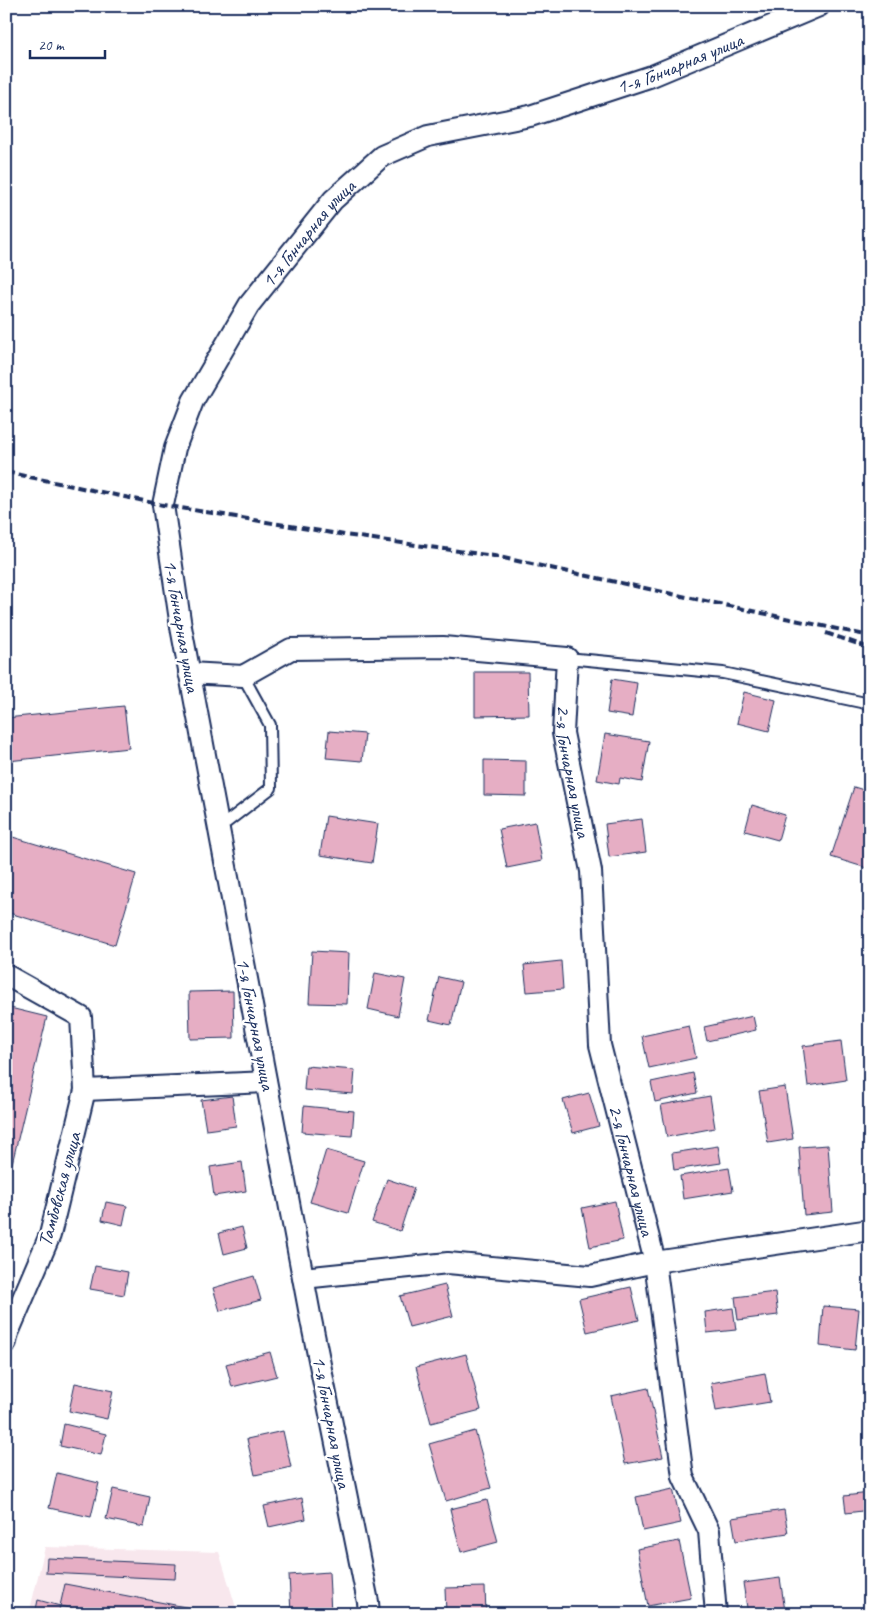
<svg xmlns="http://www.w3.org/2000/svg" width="876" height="1620" font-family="Caveat,sans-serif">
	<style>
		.built { fill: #f8e7ed }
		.building { fill: #e6aec4; stroke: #1b2f5e }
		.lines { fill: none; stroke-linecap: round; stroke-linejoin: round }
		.service-casing { stroke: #1b2f5e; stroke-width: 14 }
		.minor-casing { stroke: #1b2f5e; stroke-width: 24 }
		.service { stroke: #fff; stroke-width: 10 }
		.minor { stroke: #fff; stroke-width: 20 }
		.rail { stroke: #1b2f5e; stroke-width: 4; stroke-dasharray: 8 4; stroke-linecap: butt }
		.labels { text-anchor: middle; stroke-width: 5; stroke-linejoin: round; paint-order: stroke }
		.street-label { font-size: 20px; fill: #1b2f5e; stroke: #fff }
	</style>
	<rect width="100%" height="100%" fill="#fff"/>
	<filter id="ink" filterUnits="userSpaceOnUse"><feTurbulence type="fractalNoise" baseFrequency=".02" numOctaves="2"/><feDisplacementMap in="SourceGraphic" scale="10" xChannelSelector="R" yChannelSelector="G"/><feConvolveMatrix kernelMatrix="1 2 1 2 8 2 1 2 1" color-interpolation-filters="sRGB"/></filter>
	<g filter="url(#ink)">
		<path class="built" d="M45 1547 219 1552 238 1614H29Z"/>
		<g class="building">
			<path d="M475 672H528L529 715 475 716Z"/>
			<path d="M612 679 637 683 632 717 607 713Z"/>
			<path d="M744 692 776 700 769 731 737 723Z"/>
			<path d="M124 706 129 748 8 761 6 718Z"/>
			<path d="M329 731 365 734 362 761 326 758Z"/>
			<path d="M605 734 649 741 642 782 620 778 619 784 597 780Z"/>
			<path d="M484 760 526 761V796L484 795Z"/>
			<path d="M854 787 870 792V869L831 857Z"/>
			<path d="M752 805 785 815 778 840 745 831Z"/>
			<path d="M326 816 378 824 372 863 320 855Z"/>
			<path d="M642 819 646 852 609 857 605 824Z"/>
			<path d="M535 822 542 861 507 868 499 829Z"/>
			<path d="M6 835 136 874 115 945 6 912Z"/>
			<path d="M870 895V919L863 917Z"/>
			<path d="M312 951 349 953 347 1004 309 1003Z"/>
			<path d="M561 961 563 989 527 992 524 965Z"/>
			<path d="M375 973 405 979 398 1016 368 1009Z"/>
			<path d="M439 977 461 982 451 1025 429 1020Z"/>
			<path d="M233 991 234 1038 190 1039 189 992Z"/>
			<path d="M6 1007 47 1017 6 1189Z"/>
			<path d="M753 1016 756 1030 707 1041 704 1027Z"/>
			<path d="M689 1026 696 1058 649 1068 642 1036Z"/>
			<path d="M841 1041 846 1080 808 1086 803 1046Z"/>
			<path d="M306 1066 355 1070 353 1094 304 1090Z"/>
			<path d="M693 1073 697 1093 655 1102 651 1082Z"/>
			<path d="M785 1087 793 1139 768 1143 759 1091Z"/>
			<path d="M589 1093 599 1126 573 1133 563 1100Z"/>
			<path d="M232 1096 236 1126 206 1130 201 1100Z"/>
			<path d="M710 1096 715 1128 667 1137 661 1105Z"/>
			<path d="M304 1106 354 1111 352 1136 302 1132Z"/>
			<path d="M828 1145 833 1212 804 1215 799 1147Z"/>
			<path d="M718 1146 721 1163 674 1170 672 1153Z"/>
			<path d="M326 1150 364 1161 348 1213 310 1202Z"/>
			<path d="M242 1162 246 1191 214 1196 210 1167Z"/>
			<path d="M729 1168 733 1191 683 1199 680 1176Z"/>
			<path d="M387 1179 414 1188 400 1231 372 1222Z"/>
			<path d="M615 1201 623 1240 590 1247 582 1208Z"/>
			<path d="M106 1202 127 1206 123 1225 102 1220Z"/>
			<path d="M242 1227 247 1248 224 1254 219 1233Z"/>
			<path d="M95 1266 128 1272 124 1295 90 1289Z"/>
			<path d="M254 1276 261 1300 220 1311 213 1288Z"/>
			<path d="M445 1285 453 1316 409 1327 400 1296Z"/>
			<path d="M631 1287 639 1320 587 1332 579 1299Z"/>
			<path d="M775 1292 778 1315 738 1320 735 1297Z"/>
			<path d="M823 1306 859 1309 855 1350 820 1346Z"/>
			<path d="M733 1308 736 1330 707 1333 705 1312Z"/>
			<path d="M270 1352 277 1376 232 1387 226 1364Z"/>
			<path d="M466 1354 481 1410 431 1423 416 1367Z"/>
			<path d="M765 1373 770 1402 716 1411 711 1383Z"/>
			<path d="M75 1383 113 1391 107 1419 69 1411Z"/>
			<path d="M648 1388 663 1457 625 1464 611 1396Z"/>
			<path d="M64 1424 106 1434 101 1455 60 1446Z"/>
			<path d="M283 1431 291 1467 255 1475 247 1439Z"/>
			<path d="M475 1431 491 1488 446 1501 429 1444Z"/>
			<path d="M57 1473 99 1483 91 1517 49 1508Z"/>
			<path d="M113 1489 150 1497 144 1527 106 1519Z"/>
			<path d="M673 1489 681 1523 643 1531 636 1497Z"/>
			<path d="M870 1493V1510L846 1513 844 1496Z"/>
			<path d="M302 1498 306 1519 269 1527 264 1506Z"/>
			<path d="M487 1500 498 1542 461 1552 450 1509Z"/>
			<path d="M784 1510 788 1533 736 1541 732 1518Z"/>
			<path d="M679 1541 691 1598 648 1606 637 1549Z"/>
			<path d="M47 1558 176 1564 175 1579 46 1573Z"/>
			<path d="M329 1572 331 1614H291L289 1575Z"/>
			<path d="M780 1578 785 1611 770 1614H748L743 1583Z"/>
			<path d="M65 1584 217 1613 216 1614H101L60 1606Z"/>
			<path d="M485 1587 486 1614H446L445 1588Z"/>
			<path d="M38 1600 60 1606 58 1614H35Z"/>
		</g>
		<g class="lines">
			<g class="service-casing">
				<g id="service">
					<path d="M567 658 723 673 870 704"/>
					<path d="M219 828 271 788 270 725 243 676"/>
				</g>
			</g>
			<g class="minor-casing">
				<g id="minor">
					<path id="s1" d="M189 673 243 676 291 649 443 647 567 658 563 733 591 871 600 1045 655 1262 683 1477 709 1531 716 1614"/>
					<path d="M6 975 81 1017 85 1090 50 1235 8 1333 6 1342"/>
					<path d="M85 1090 266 1082"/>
					<path d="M303 1278 448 1263 590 1276 655 1262 870 1230"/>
					<path id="s2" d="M369 1614 368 1602 311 1320 181 627 163 505 175 448 193 401 249 305 333 200 382 156 428 136 530 116 652 76 819 6"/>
				</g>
			</g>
			<use href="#service" class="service"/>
			<use href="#minor" class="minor"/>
			<g class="rail">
				<path d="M6 472 163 505 345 535 494 556 870 636"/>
				<path d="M826 633 870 648"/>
			</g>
		</g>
	</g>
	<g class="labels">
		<g class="street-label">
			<text dy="7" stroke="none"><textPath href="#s2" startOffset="1861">1-я Гончарная улица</textPath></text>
			<text dy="7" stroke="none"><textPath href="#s2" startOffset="1441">1-я Гончарная улица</textPath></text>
			<text transform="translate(182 626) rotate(80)" y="7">1-я Гончарная улица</text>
			<text dy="7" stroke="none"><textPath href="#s1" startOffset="500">2-я Гончарная улица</textPath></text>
			<text transform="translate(256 1024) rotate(79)" y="7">1-я Гончарная улица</text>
			<text dy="7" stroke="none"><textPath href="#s1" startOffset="905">2-я Гончарная улица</textPath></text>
			<text transform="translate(59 1189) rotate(-75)" y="7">Тамбовская улица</text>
			<text transform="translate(332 1422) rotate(79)" y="7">1-я Гончарная улица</text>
		</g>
	</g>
	<rect width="876" height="1620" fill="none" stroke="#fff" stroke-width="25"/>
	<rect x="12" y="12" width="851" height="1595" fill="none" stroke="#1b2f5e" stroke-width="2" filter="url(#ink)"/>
	<path d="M30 50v8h75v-8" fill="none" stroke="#1b2f5e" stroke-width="2.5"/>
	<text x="38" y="50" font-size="15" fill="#1b2f5e" stroke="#ffffff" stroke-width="4" paint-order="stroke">20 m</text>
</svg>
